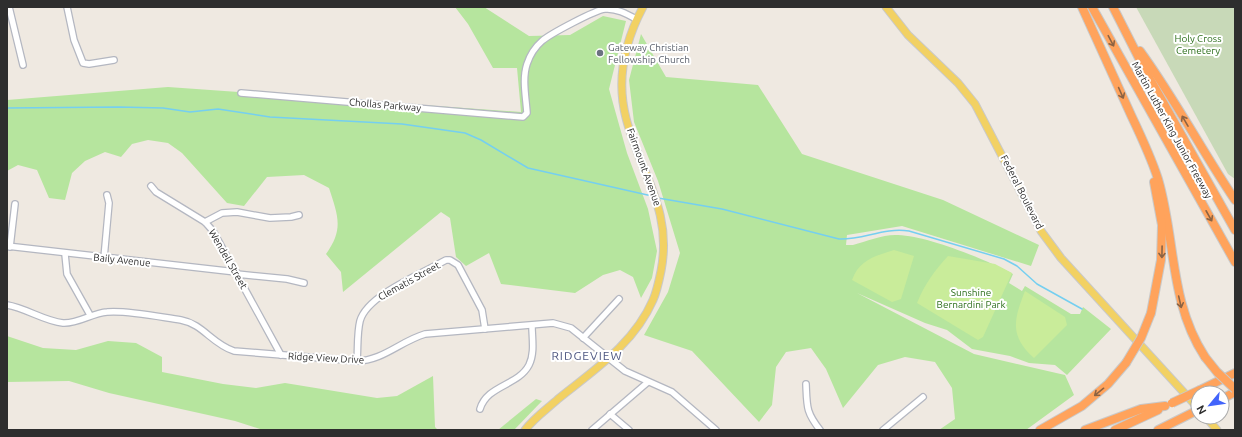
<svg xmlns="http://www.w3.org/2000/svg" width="1242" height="437" font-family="Ubuntu,sans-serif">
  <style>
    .green { fill: #b6e59e }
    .cemetery { fill: #c8d9b8 }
    .pitch { fill: #c9ec9a }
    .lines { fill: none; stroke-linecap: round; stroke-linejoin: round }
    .stream { stroke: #75cff0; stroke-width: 1.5 }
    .minor-casing { stroke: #b4b7c1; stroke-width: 8 }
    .major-casing { stroke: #c9c9c9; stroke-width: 9 }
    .highway-casing { stroke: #c9c9c9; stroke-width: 10 }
    .minor { stroke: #fff; stroke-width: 5.5 }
    .major { stroke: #f2d163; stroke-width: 7 }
    .highway { stroke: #ffa35c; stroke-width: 8 }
    .highway-bridge-casing { stroke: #c9c9c9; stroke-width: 10; stroke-linecap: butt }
    .highway-bridge { stroke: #ffa35c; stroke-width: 8 }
    .oneway { stroke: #8c6343 }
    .worship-dot { fill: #6b7280; stroke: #fff; stroke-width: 1.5 }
    .labels { text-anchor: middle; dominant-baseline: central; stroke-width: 4; stroke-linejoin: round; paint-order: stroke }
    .park-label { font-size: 10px; fill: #2c6e1b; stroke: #fff }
    .worship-label { font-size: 10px; fill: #5b616d; stroke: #fff; text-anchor: start }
    .street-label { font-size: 10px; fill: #2e2e2e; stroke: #fff }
    .quarter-label { font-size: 12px; letter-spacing: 1px; fill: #4d5680; stroke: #fff }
  </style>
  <rect width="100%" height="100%" fill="#efe9e1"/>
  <g class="green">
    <path d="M455,7H484L529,36L570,35L603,16L626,21L609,89L627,153L648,209L657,251L652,278L641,298L633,277L620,270L603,275L575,293L501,284L489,253L466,266L456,257L450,218L441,212L343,292L341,272L326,254C344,229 338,216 329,188L304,175L267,177L244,206L227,203L182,153L168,143L148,140L132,144L121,157L105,152L85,161L72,173L65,200L49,198L37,170L18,165L7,171V100L168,87L521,112L517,68H493L468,24Z"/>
    <path d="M641,34L666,77L758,85L802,154L943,200L1039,245L1031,266L902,226L847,235L846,245H853C867,241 884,234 898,235C928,236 987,260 1013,274L1009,283L1022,291L1025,286L1071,314H1080L1083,307L1111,329L1067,375L1055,365L1029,363L1010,356L972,349L947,330L925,323L857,293L974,354L1065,375L1074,395L1026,430H939L955,419L952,388L935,362L905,357L878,365L843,408L826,369L811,348L786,352L776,367L772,405L759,422L692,351L644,335L668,292L680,253L658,181L634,122L629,80Z"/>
    <polygon points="7,336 43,348 76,350 108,341 136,343 162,357 162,372 223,384 256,388 285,383 377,398 397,396 433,376 435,427 438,430 263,430 235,421 109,393 69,381 7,382"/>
    <polygon points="536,399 542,401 514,430 498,430"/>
  </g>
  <polygon class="cemetery" points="1136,7 1235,7 1235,179 1228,174"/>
  <g class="pitch">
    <path d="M894,250L914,256L901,299L892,302L852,280C859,260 875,256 894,250Z"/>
    <path d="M948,256L995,264L1012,273L983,337L978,340L917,303C924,285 935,270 948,256Z"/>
    <path d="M1025,291L1065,317L1067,325L1034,358C1009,336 1014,319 1025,291Z"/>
  </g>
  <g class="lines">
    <g class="stream">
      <polyline points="7,108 119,107 163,108 190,112 218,109 270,117 402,124 465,133 481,140 528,168 652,196"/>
      <path d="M658,198L722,209L839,239C863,240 884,227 909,231L1004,259L1017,266L1037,284L1082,309"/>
    </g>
    <defs>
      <g id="minor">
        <polyline points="9,7 23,65"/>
        <polyline points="67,7 74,40 83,63 89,64 114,60"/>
        <path d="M241,93L523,117L527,113C526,97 522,79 527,64C530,55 535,47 542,41C550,34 595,10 605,9C616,8 627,14 636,19"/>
        <polyline points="151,186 156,192 205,222 213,231 281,355"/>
        <polyline points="205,222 222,213 237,212 270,218 291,217 299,215"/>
        <polyline points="7,246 236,272"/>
        <polyline points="10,247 15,204"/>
        <polyline points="65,254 67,274 90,315"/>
        <polyline points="104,258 109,203 107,195"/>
        <polyline points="237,274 287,279 304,283"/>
        <path d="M7,305C26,308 44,321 63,323C78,324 92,313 107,312C127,310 160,317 181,320C203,324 212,344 234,351L357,361C382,361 401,341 425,334L553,323L571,328L625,371L672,392L716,430"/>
        <polyline points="583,338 619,299"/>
        <path d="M357,361C358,348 357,333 360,321C367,295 423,273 446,260H450L458,265L482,310L485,329"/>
        <path d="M806,384C807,407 806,412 820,430"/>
        <path d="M480,409C487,385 518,386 529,365C535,353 532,338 532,326"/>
        <polyline points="610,414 629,430"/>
        <polyline points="592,430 648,382"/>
        <polyline points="883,430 923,397"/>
      </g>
      <g id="major">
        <polyline points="886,7 908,35 958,83 975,104 1041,231 1061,258 1198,408"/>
        <polyline points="1206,417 1217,430"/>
        <path d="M525,430C534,418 547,409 558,399C594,370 634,344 653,300C657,291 659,281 661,271C673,209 640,173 626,118C616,79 625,41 643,7"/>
      </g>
      <g id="highway">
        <path d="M1082,7C1098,43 1115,79 1131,115C1141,136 1151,157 1158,179C1176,240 1169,302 1205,357"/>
        <polyline points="1092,7 1235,262"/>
        <polyline points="1113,7 1146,72 1235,230"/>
        <path d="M1140,51C1175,99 1202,151 1235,200"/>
        <polyline points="1151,313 1161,260 1162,225 1154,182"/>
        <polyline points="1200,390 1235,373"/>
        <polyline points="1222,399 1235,392"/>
        <polyline points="1040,430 1082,406 1108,384 1126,363"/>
        <polyline points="1085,430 1141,409 1165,406"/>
        <polyline points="1115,430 1158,410"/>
        <polyline points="1158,430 1198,410"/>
      </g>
    </defs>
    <use href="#minor" class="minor-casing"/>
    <use href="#major" class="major-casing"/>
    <use href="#highway" class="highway-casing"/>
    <use href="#minor" class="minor"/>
    <use href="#major" class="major"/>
    <use href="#highway" class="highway"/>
    <defs>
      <g id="highway-bridge">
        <polyline points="1205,357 1217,372 1235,389"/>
        <polyline points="1126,363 1141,338 1151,313"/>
        <polyline points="1172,403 1200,390"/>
      </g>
    </defs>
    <use href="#highway-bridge" class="highway-bridge-casing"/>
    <use href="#highway-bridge" class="highway-bridge"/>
  </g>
  <defs><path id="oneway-shaft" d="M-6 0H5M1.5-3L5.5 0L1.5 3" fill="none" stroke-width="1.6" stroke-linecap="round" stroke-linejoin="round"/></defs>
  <g class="oneway">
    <use href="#oneway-shaft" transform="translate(1111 41) rotate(62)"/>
    <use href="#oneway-shaft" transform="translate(1121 93) rotate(66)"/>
    <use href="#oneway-shaft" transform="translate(1185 121) rotate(-120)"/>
    <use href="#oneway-shaft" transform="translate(1209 216) rotate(61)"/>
    <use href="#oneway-shaft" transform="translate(1162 252) rotate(91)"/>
    <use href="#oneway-shaft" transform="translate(1180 302) rotate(77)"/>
    <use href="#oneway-shaft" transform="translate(1099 392) rotate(141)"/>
  </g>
  <circle class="worship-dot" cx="600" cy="53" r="4"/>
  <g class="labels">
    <g class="park-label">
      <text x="1198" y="38">Holy Cross<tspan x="1198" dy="12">Cemetery</tspan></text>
      <text x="971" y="292">Sunshine<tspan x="971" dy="12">Bernardini Park</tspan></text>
    </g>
    <g class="worship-label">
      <text x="608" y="47">Gateway Christian<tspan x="608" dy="12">Fellowship Church</tspan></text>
    </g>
    <g class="street-label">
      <text transform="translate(385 105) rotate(5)">Chollas Parkway</text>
      <text transform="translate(1172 130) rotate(61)">Martin Luther King Junior Freeway</text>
      <text transform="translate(644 167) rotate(70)">Fairmount Avenue</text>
      <text transform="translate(1022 192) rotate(63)">Federal Boulevard</text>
      <text transform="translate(228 259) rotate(60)">Wendell Street</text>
      <text transform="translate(122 260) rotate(6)">Baily Avenue</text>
      <text transform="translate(409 281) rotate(-29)">Clematis Street</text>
      <text transform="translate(326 358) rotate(3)">Ridge View Drive</text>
    </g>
    <g class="quarter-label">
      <text x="587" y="355">RIDGEVIEW</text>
    </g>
  </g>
  <rect width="1242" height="437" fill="none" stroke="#2e2e2e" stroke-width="16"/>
  <g transform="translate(1210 405) rotate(241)"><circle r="19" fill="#ffffff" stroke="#ababab"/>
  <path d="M0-3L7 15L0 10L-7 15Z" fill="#4264fb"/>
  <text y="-6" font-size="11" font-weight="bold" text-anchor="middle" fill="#2e2e2e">N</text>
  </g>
</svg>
